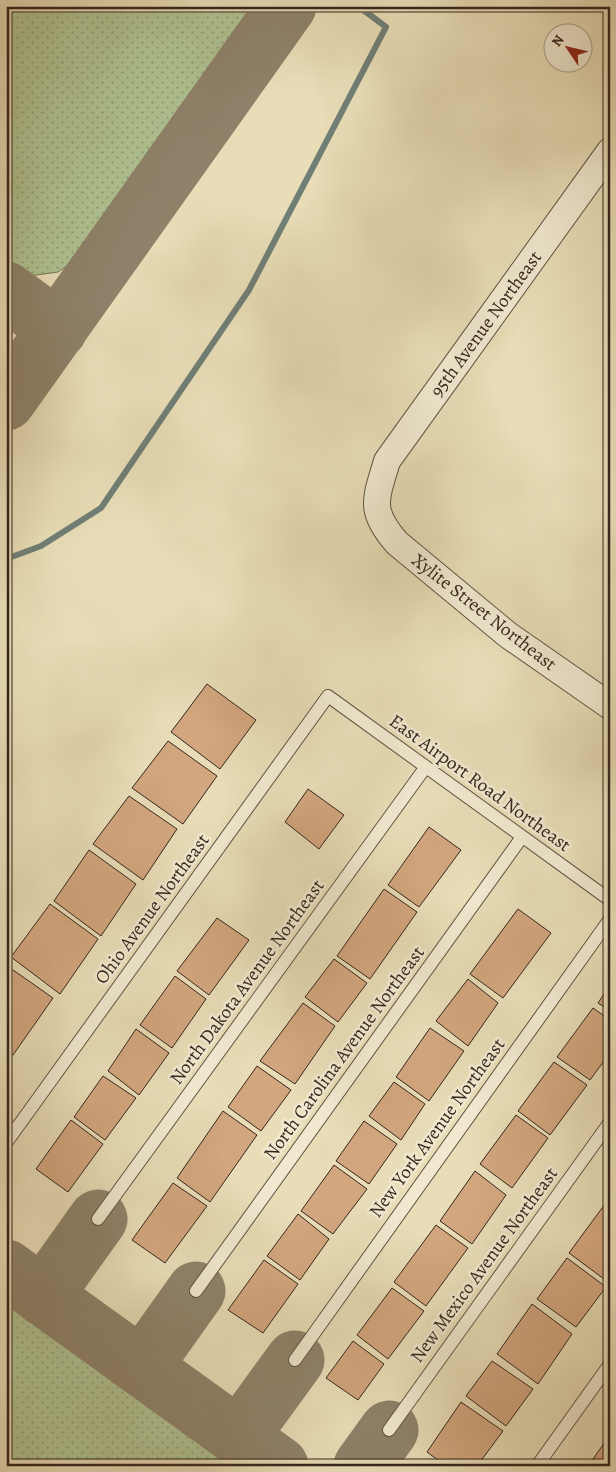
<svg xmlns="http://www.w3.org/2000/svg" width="616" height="1472" font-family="Alegreya,serif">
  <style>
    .grass { fill: url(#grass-dots); stroke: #727458 }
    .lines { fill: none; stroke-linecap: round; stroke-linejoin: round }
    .stream { stroke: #707f76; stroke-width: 6 }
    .taxiway { stroke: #8e826a; stroke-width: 59 }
    .building { fill: #d2a67e; stroke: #35261d }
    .lane-casing { stroke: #625444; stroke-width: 14 }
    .street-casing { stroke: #625444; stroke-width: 28 }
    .lane { stroke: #f0e9d0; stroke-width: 12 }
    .street { stroke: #f0e9d0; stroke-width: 26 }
    .labels { text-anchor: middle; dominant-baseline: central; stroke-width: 5; stroke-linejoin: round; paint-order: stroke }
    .street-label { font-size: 19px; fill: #35261d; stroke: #f0e9d0 }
  </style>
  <defs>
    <pattern id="grass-dots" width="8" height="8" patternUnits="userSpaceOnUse" patternTransform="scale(1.25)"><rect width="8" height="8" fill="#b0c292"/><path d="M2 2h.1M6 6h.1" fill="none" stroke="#909d77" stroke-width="1.8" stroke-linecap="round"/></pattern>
  </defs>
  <rect width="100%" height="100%" fill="#e8ddb7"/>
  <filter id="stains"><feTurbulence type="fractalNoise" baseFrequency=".004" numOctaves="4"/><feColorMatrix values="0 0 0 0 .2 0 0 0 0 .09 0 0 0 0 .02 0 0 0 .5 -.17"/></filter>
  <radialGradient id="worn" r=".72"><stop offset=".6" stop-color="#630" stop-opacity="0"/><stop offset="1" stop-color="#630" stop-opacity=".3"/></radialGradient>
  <g class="grass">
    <polygon points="6,6 263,6 86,253 58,272 29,276 6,267"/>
    <polygon points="6,1294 246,1466 6,1466"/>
  </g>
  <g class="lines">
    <polyline class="stream" points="6,559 41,546 101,508 249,290 386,27 358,6"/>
    <g class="taxiway">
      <polyline points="6,291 58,329"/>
      <polyline points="6,401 287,6"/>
      <polyline points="6,1269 279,1466"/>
      <polyline points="43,1296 98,1219"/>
      <polyline points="142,1367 196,1291"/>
      <polyline points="239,1437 295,1360"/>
      <polyline points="363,1466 389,1430"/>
    </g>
  </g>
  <g class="building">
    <polygon points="207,684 256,720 220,769 171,732"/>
    <polygon points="168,741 217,776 183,824 132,788"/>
    <polygon points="308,789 344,815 319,849 285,822"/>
    <polygon points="129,796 177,829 143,880 93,844"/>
    <polygon points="429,827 461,850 419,907 388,885"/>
    <polygon points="89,850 136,884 101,936 54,901"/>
    <polygon points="384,889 417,912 370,979 337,956"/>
    <polygon points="50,904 98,939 60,994 11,957"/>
    <polygon points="518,909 551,933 503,998 470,974"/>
    <polygon points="217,918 249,940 209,995 177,971"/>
    <polygon points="334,959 367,983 338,1022 305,997"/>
    <polygon points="6,965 53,998 6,1065"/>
    <polygon points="175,976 206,999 172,1048 140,1025"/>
    <polygon points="468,979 498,1003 468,1046 436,1021"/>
    <polygon points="610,985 610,1011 598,1003"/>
    <polygon points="303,1003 335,1026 295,1084 260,1061"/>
    <polygon points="593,1008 610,1020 610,1053 590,1080 557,1057"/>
    <polygon points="430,1028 464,1051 429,1101 396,1077"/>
    <polygon points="136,1029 169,1053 139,1095 108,1071"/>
    <polygon points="554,1062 587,1085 550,1135 518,1111"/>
    <polygon points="257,1066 291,1090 261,1131 228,1107"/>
    <polygon points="103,1076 136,1098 105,1140 74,1117"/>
    <polygon points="394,1082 425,1104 401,1140 369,1116"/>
    <polygon points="223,1111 257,1135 210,1202 177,1178"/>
    <polygon points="516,1115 548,1138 512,1188 480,1164"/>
    <polygon points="71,1120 103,1144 68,1192 36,1169"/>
    <polygon points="364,1121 397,1144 369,1184 336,1161"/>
    <polygon points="334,1165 367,1189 333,1234 301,1211"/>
    <polygon points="475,1171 506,1195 472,1244 440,1221"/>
    <polygon points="173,1183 207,1206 165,1263 132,1240"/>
    <polygon points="605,1204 610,1208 610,1280 608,1282 569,1253"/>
    <polygon points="298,1214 329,1239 300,1280 267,1256"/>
    <polygon points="436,1225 468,1248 426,1306 394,1282"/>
    <polygon points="567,1258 606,1287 576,1327 537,1299"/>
    <polygon points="264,1260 298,1284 263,1333 228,1310"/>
    <polygon points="392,1288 424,1311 388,1359 357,1335"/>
    <polygon points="532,1304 572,1334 538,1384 497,1354"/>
    <polygon points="353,1341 384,1364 358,1400 326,1378"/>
    <polygon points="492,1361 533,1389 506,1426 466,1396"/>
    <polygon points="461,1402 503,1431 477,1466 446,1466 427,1452"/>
    <polygon points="610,1435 610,1466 588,1466"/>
  </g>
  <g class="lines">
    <defs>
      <g id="lane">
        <polyline points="6,1143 328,696 610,900"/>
        <polyline points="98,1219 425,768"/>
        <polyline points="196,1291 522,837"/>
        <polyline points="295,1360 610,919"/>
        <polyline points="389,1430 610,1122"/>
        <polyline points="537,1466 610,1364"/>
      </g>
      <path id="street" d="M610,151L387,461C376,499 368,510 397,543L508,635L610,706"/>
    </defs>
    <use href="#lane" class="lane-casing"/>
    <use href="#street" class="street-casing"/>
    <use href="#lane" class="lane"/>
    <use href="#street" class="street"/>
  </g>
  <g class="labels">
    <g class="street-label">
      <text transform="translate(486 324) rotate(-54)">95th Avenue Northeast</text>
      <text transform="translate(484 612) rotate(38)">Xylite Street Northeast</text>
      <text transform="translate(480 783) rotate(36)">East Airport Road Northeast</text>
      <text transform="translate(152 909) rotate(-54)">Ohio Avenue Northeast</text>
      <text transform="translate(247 982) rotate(-54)">North Dakota Avenue Northeast</text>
      <text transform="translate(344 1053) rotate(-54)">North Carolina Avenue Northeast</text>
      <text transform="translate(437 1128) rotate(-54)">New York Avenue Northeast</text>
      <text transform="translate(484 1265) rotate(-54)">New Mexico Avenue Northeast</text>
    </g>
  </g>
  <rect width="616" height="1472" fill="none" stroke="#e8ddb7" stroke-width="25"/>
  <rect x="8" y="8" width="601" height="1457" fill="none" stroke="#35261d" stroke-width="2.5"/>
  <rect x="12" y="12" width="591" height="1447" fill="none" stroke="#35261d"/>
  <g transform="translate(568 48) rotate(305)"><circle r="24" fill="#f0e9d0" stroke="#a59b88"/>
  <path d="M0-4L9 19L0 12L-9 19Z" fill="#8f2418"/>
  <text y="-8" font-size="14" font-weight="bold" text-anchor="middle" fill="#35261d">N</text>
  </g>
  <rect width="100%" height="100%" filter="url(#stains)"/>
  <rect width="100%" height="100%" fill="url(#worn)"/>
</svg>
